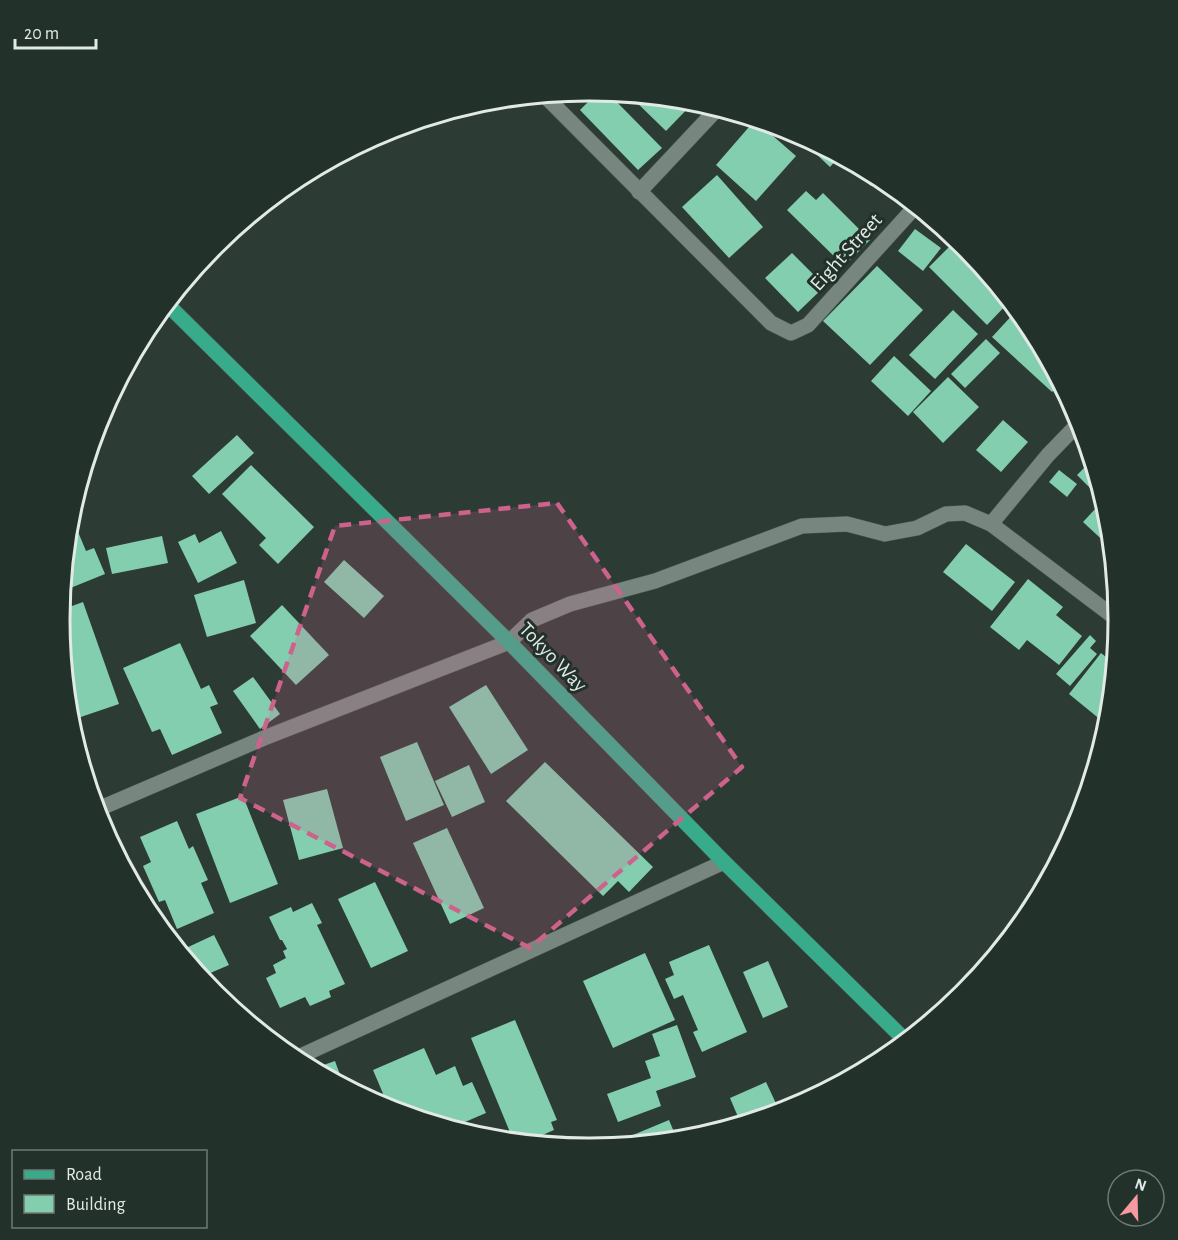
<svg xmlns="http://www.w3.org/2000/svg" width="1178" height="1240" font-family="'Alegreya Sans',sans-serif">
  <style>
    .building { fill: #82ceae }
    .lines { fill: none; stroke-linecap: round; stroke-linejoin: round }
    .minor-casing { stroke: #4a5651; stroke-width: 16 }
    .major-casing { stroke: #4a5651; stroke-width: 16 }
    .minor { stroke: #778780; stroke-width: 15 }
    .major { stroke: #37ab8a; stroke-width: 15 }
    .marked { fill: #cd628c; fill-opacity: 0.2; stroke: #cd628c; stroke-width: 4.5; stroke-dasharray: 12 8; stroke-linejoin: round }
    .labels { text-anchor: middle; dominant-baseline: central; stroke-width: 6; stroke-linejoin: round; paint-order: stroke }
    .street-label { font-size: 21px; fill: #e1eae6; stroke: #23312b }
    .rim { fill: none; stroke: #e1eae6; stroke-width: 3 }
  </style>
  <rect width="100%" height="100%" fill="#2d3b35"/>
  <g class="building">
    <polygon points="598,92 608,93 662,148 638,170 580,110"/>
    <polygon points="629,95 693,101 694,102 666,131"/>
    <polygon points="755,120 796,156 756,201 716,165"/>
    <polygon points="794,133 795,133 839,157 830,167"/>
    <polygon points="842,159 879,178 871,186"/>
    <polygon points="717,175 763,227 729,258 682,207"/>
    <polygon points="806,191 816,200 823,193 870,240 844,266 787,210"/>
    <polygon points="915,229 941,248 923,271 898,251"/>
    <polygon points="955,241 977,263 1009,302 987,325 929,267"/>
    <polygon points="792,253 825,286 798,312 765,278"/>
    <polygon points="877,266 923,310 870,365 823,321"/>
    <polygon points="953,310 978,334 935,379 909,355"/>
    <polygon points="1016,311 1029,326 1060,384 1052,392 992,337"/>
    <polygon points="986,339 1000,353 965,388 951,374"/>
    <polygon points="894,356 931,391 908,416 871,381"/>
    <polygon points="948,377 979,407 943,443 913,412"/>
    <polygon points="1003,420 1028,442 1001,472 976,450"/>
    <polygon points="237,435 254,453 209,494 192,476"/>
    <polygon points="1091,461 1096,478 1103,501 1077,475"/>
    <polygon points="251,465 314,527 278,564 259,545 266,538 222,494"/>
    <polygon points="1059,470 1077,484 1067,497 1049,482"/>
    <polygon points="1097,507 1108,518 1111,548 1083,522"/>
    <polygon points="71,515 86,551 94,548 105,574 63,591"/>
    <polygon points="221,531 237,563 198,583 178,542 195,534 199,543"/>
    <polygon points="162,536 168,563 112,574 106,548"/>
    <polygon points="966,544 1015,582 992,611 943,572"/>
    <polygon points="344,560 384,596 364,618 324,582"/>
    <polygon points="1028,579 1063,607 1056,615 1082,636 1059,665 1027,640 1019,650 990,627"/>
    <polygon points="244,580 256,623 207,637 194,595"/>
    <polygon points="83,602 119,704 72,720 69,708 74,707 67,689 60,620 61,610"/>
    <polygon points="282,605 329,655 296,685 250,636"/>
    <polygon points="1090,635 1096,641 1090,648 1097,654 1070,686 1056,674"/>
    <polygon points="180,643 201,689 209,685 218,704 210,707 222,733 172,755 160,729 152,732 123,668"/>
    <polygon points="1101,653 1111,661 1114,657 1107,725 1069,694"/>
    <polygon points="253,677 280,714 260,729 233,691"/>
    <polygon points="486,685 528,750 491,774 449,707"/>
    <polygon points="417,742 444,805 406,821 380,757"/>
    <polygon points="545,762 653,867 629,892 618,881 603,896 506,801"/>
    <polygon points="469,765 485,802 452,817 435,781"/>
    <polygon points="327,789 343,848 299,860 283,800"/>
    <polygon points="243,796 278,884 230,903 196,814"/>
    <polygon points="177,821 189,849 193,846 208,880 201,883 214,913 177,929 165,900 159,902 143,866 151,862 140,837"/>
    <polygon points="447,828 484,908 450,924 413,843"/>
    <polygon points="375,882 408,951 371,968 338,899"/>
    <polygon points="312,903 322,923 317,925 345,984 329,991 331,997 310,1006 305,997 280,1008 266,978 276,973 273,965 286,958 283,951 287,949 282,940 280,940 269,917 291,907 293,912"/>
    <polygon points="214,935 229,965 201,977 186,948"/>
    <polygon points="709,945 747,1032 702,1052 693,1032 698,1030 683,995 674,999 665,979 674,975 669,962"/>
    <polygon points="645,953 675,1020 613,1048 583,981"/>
    <polygon points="768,961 788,1007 763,1018 743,972"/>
    <polygon points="515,1020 557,1120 551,1122 554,1130 524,1143 514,1142 471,1038"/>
    <polygon points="677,1025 696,1077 656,1091 661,1106 618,1122 607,1094 651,1078 645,1061 660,1056 652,1034"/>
    <polygon points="424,1048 436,1075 455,1066 463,1086 472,1082 486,1113 451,1128 390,1110 373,1070"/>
    <polygon points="335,1061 344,1086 312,1069"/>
    <polygon points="766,1082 780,1112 741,1124 730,1098"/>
    <polygon points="669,1120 677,1139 683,1136 685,1140 636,1144 633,1135"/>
    <polygon points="611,1139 614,1146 587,1149 606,1141"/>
  </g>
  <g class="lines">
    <defs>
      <g id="minor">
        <polyline points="544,95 771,323 791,333 808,325 915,207"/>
        <polyline points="639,192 717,109"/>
        <polyline points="991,524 1048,455 1079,423"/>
        <polyline points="96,810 264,738 509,642 532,620 570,604 655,581 802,526 847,524 885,534 917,528 946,514 965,513 991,524 1118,620"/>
        <polyline points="294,1059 724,862"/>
      </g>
      <polyline id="major" points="167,304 509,642 724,862 906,1041"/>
    </defs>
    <use href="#minor" class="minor-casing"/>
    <use href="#major" class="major-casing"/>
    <use href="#minor" class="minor"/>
    <use href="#major" class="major"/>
  </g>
  <path class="marked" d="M557,503L742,767L530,948L240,798L335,526Z"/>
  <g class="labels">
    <g class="street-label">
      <text transform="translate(846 252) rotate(-48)">Eight Street</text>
      <text transform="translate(553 657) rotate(46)">Tokyo Way</text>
    </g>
  </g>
  <path d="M0 0H1178V1240H0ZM588 101H590A518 518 0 0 1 1108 619V620A518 518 0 0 1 590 1138H588A518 518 0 0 1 70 620V619A518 518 0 0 1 588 101Z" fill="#23312b" fill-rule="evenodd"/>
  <path class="rim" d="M588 101H590A518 518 0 0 1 1108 619V620A518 518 0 0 1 590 1138H588A518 518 0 0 1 70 620V619A518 518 0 0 1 588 101Z"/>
  <rect x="12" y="1150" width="195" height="78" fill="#23312b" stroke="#6f7b76" stroke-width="1.5"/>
  <rect x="24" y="1170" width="30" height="9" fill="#37ab8a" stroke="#6f7b76" stroke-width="1.5"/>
  <text x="66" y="1180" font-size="18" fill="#e1eae6">Road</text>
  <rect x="24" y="1195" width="30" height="18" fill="#82ceae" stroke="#6f7b76" stroke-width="1.5"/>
  <text x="66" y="1210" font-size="18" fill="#e1eae6">Building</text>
  <g transform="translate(1136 1198) rotate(19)"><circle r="28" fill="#23312b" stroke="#6f7b76" stroke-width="1.5"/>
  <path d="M0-4.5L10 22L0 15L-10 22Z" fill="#f49aa0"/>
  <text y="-9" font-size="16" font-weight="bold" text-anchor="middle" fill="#e1eae6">N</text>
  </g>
  <path d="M15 39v9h81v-9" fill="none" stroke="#e1eae6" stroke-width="3"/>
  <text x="24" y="39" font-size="18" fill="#e1eae6" stroke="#23312b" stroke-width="4.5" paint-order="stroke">20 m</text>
</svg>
